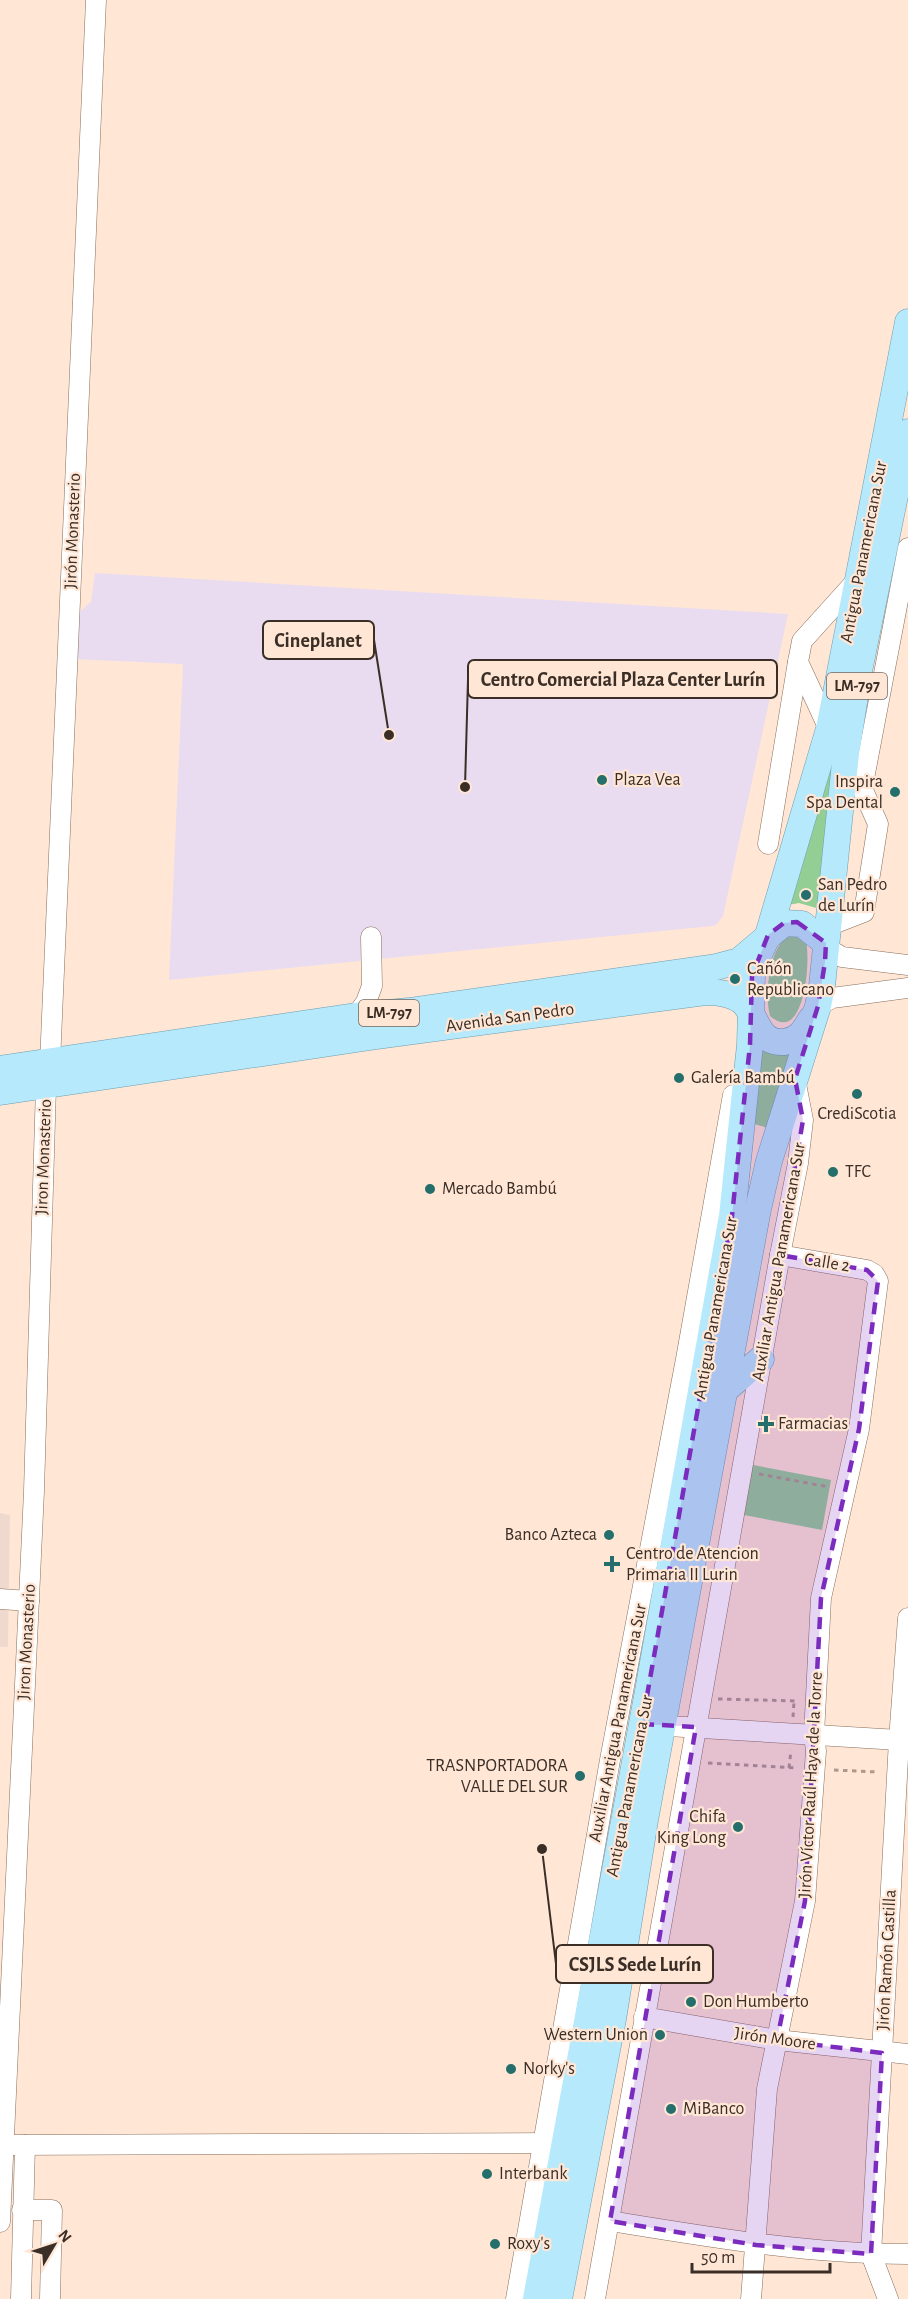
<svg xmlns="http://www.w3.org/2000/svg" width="908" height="2299" font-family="'Alegreya Sans',sans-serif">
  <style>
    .commercial { fill: #e9dcf0 }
    .industrial { fill: #efd9ce }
    .green { fill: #93ce95 }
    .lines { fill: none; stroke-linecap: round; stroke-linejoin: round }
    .minor-casing { stroke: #886e5a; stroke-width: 21 }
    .major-casing { stroke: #6b9eb0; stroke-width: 27 }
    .path { stroke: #ac998b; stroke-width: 3; stroke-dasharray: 4.5 4.5; stroke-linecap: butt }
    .minor { stroke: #fff; stroke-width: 20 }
    .major { stroke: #b6e9fc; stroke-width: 26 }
    .marked { fill: #7b2cbf; fill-opacity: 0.2; stroke: #7b2cbf; stroke-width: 4.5; stroke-dasharray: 12 8; stroke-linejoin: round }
    .poi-dot { fill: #246e6b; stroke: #ffe6d5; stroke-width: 2 }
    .labels { text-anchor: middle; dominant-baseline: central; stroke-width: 4.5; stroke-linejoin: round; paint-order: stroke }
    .shield { fill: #ffe6d5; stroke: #75655a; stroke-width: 1.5 }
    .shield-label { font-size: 16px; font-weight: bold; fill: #3a2e26 }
    .street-label { font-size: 18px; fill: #3a2e26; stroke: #ffe6d5 }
    .poi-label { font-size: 18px; fill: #3a2e26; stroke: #ffe6d5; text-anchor: start }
    .leader { fill: none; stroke: #3a2e26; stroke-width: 2 }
    .callout-dot { fill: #3a2e26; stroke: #ffe6d5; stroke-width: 2 }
    .callout { fill: #ffe6d5; stroke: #3a2e26; stroke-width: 2 }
    .callout-label { font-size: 20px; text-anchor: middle; font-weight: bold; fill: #3a2e26 }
  </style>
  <rect width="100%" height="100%" fill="#ffe6d5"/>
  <polygon class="commercial" points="95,573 788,614 723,916 716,925 712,926 169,980 183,664 72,659 72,618 91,602"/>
  <polygon class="industrial" points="0,1513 10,1515 8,1647 0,1647"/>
  <g class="green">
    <polygon points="835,757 823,910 799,903 788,905"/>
    <path d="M794,932L806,942C811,961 804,1046 770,1016C764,994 769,941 794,932Z"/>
    <polygon points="757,1046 777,1055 793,1053 768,1128 754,1124"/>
    <polygon points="753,1465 831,1480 822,1530 744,1515"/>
  </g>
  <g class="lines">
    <defs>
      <g id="minor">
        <polyline points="829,729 798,662 802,641 858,579"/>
        <polyline points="862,789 908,548"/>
        <polyline points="768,844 798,662"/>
        <polyline points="828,926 864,912 878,824 858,779"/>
        <polyline points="826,943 832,951 842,957 908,965"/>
        <polyline points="818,1006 832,998 908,988"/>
        <polyline points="356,1016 366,1002 372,986 371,937"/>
        <polyline points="0,1599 29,1601"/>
        <polyline points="651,1725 899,1740"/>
        <polyline points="644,2017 777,2040 908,2054"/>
        <polyline points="4,2145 556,2143"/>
        <polyline points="22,2210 52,2210 50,2299"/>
        <path d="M610,2221C709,2237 807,2254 908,2254"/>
        <polyline points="0,2222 34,1491 46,1086 50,1063 96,0"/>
        <polyline points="21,2299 25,2145"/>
        <polyline points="516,2299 610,1760 686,1359 733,1095"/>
        <polyline points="595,2299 780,1255 798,1163 803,1120 795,1079"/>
        <polyline points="751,2299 767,2089 805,1901 816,1751 814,1735 821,1598 859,1429 878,1281 874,1274 867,1270 780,1255"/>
        <polyline points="888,2299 871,2254 899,1740 908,1618"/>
      </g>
      <g id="major">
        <polyline points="0,1069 356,1016 409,1011 716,967 739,961 784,923 802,924 826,943"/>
        <path d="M0,1092L370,1037L705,992C717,992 730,993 740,1000C758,1012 755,1044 784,1042C799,1040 804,1031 811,1019"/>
        <polyline points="724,1391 761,1359"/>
        <polyline points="536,2299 648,1691 732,1216 750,1045 752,976 755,963 768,935 829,729 908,322"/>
        <polyline points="559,2299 613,2019 645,1820 758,1209 769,1161 818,1006 822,986 846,753 859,671 908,432"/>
      </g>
    </defs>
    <use href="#minor" class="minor-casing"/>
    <use href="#major" class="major-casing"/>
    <g class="path">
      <polyline points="759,1474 829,1487"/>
      <polyline points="718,1699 799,1701"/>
      <polyline points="793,1717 794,1701"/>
      <polyline points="708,1763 797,1768"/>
      <polyline points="789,1768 791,1750"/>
      <polyline points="834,1770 878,1772"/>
    </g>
    <use href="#minor" class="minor"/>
    <use href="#major" class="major"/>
  </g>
  <path class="marked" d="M797,922L826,943L825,962L818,1006L795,1079L803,1120L780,1255L867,1270L878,1281L859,1429L821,1598L805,1901L777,2040L882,2053L871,2254L756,2245L610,2221L696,1727L642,1724L732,1216L750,1045L752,976L768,935L784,923Z"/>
  <g class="poi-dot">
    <circle cx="602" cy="780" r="6"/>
    <circle cx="895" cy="792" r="6"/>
    <circle cx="806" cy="895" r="6"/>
    <circle cx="735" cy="979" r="6"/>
    <circle cx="679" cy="1078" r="6"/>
    <circle cx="857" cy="1094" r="6"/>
    <circle cx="833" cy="1172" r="6"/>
    <circle cx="430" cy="1189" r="6"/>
    <path d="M763 1415h6v6h6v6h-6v6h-6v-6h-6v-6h6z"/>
    <circle cx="609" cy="1535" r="6"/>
    <path d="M609 1555h6v6h6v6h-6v6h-6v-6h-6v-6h6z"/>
    <circle cx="580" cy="1776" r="6"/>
    <circle cx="738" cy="1827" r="6"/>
    <circle cx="691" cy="2002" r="6"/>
    <circle cx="660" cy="2035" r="6"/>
    <circle cx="511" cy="2069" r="6"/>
    <circle cx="671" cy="2109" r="6"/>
    <circle cx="487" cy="2174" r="6"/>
    <circle cx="495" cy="2244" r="6"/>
  </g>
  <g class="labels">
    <g class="shield">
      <rect x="827" y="673" width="60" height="26" rx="4.5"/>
      <rect x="359" y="1000" width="60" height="26" rx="4.5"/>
    </g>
    <g class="shield-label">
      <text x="857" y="686">LM-797</text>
      <text x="389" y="1013">LM-797</text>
    </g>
    <g class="street-label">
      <text transform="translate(73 531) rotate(-88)">Jirón Monasterio</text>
      <text transform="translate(864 552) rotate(-79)">Antigua Panamericana Sur</text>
      <text transform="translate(510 1018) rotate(-8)">Avenida San Pedro</text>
      <text transform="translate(44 1157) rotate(-88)">Jiron Monasterio</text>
      <text transform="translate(779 1262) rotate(-80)">Auxiliar Antigua Panamericana Sur</text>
      <text transform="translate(827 1263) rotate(9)">Calle 2</text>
      <text transform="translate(716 1308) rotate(-80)">Antigua Panamericana Sur</text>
      <text transform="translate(27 1642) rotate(-87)">Jiron Monasterio</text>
      <text transform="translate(618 1723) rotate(-79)">Auxiliar Antigua Panamericana Sur</text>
      <text transform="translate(811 1785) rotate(-87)">Jirón Víctor Raúl Haya de la Torre</text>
      <text transform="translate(630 1786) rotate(-79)">Antigua Panamericana Sur</text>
      <text transform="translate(887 1960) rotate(-87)">Jirón Ramón Castilla</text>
      <text transform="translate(775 2039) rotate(8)">Jirón Moore</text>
    </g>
    <g class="poi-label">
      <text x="614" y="780">Plaza Vea</text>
      <text x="883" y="782" text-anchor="end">Inspira<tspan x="883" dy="21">Spa Dental</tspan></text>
      <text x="818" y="885">San Pedro<tspan x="818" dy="21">de Lurín</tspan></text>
      <text x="747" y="969">Cañón<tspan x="747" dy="21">Republicano</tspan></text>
      <text x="691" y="1078">Galería Bambú</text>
      <text x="857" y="1114" text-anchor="middle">CrediScotia</text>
      <text x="845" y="1172">TFC</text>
      <text x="442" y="1189">Mercado Bambú</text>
      <text x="778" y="1424">Farmacias</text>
      <text x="597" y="1535" text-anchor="end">Banco Azteca</text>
      <text x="626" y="1554">Centro de Atencion<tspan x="626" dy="21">Primaria II Lurin</tspan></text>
      <text x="568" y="1766" text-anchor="end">TRASNPORTADORA<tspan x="568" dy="21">VALLE DEL SUR</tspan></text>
      <text x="726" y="1817" text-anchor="end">Chifa<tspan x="726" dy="21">King Long</tspan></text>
      <text x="703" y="2002">Don Humberto</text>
      <text x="648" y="2035" text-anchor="end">Western Union</text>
      <text x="523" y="2069">Norky's</text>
      <text x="683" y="2109">MiBanco</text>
      <text x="499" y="2174">Interbank</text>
      <text x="507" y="2244">Roxy's</text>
    </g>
  </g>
  <path class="leader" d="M389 735L374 640M465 787L468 679M542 1849L556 1964"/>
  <g class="callout-dot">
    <circle cx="389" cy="735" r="6"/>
    <circle cx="465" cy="787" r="6"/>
    <circle cx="542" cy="1849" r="6"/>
  </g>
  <g class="callout">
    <rect x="263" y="621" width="111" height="38" rx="6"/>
    <rect x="468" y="660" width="309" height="38" rx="6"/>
    <rect x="556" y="1945" width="157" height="38" rx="6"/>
  </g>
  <g class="callout-label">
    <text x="318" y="647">Cineplanet</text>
    <text x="623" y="686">Centro Comercial Plaza Center Lurín</text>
    <text x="635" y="1971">CSJLS Sede Lurín</text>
  </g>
  <g transform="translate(54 2245) rotate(51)" stroke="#ffe6d5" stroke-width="4.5" paint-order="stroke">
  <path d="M0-4.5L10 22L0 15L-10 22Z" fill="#3a2e26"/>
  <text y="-9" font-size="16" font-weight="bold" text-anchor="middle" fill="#3a2e26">N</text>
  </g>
  <path d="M692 2263v9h138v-9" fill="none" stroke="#3a2e26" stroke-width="3"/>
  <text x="701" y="2263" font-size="18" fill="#3a2e26" stroke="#ffe6d5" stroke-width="4.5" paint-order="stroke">50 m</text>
</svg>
